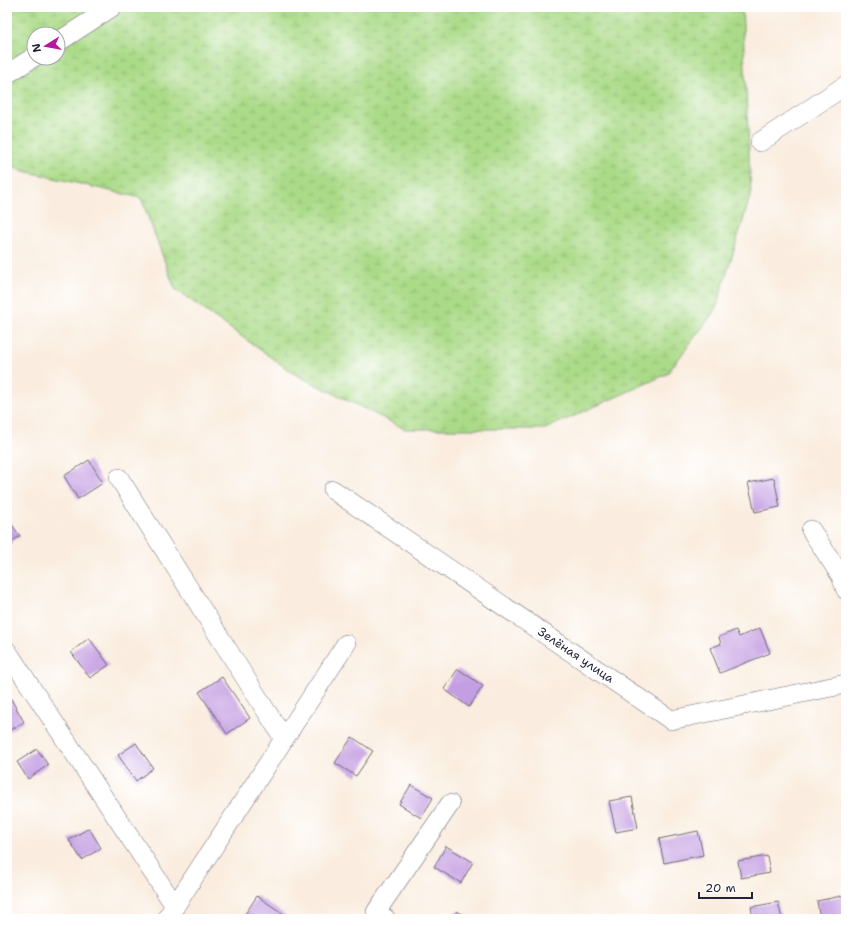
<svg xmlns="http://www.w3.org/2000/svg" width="853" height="926" font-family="'Shantell Sans',sans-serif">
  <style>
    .wetland { fill: url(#wetland-marsh); stroke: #667e62; fill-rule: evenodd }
    .building { fill: #c49ee2 }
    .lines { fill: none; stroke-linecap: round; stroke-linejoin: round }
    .minor-casing { stroke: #6e6974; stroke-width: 20 }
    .minor { stroke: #fff; stroke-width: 19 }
    .labels { text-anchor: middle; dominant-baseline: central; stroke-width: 3; stroke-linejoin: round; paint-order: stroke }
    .street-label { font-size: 12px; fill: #22223b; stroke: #fff }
  </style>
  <defs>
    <pattern id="wetland-marsh" width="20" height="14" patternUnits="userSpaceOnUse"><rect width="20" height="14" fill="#abdb88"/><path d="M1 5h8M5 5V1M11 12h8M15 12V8" fill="none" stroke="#93bc76"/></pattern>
  </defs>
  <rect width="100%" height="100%" fill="#fff"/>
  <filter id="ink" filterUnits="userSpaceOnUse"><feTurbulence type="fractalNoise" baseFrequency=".025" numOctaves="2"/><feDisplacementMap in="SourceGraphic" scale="8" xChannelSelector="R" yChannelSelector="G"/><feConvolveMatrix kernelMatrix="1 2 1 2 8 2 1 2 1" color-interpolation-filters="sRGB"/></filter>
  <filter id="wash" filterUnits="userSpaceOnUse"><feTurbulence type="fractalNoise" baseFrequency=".012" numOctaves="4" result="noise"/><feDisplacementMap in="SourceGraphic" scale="16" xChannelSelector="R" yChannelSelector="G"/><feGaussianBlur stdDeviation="0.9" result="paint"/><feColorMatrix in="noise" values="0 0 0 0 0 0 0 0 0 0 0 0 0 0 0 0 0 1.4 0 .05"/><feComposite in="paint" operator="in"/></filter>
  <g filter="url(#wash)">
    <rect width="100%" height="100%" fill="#faeddf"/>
    <path class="wetland" d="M7,7H742L751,194L716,309L667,374L545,429H405L293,373L175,289L141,198L7,167ZM34,34H58V58H34Z"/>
    <g id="blocks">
      <g class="building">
        <polygon points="89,460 103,483 78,499 64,476"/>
        <polygon points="774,478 780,507 755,512 748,483"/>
        <polygon points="7,518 20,536 7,545"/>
        <polygon points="760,628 770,653 720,673 710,648 721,644 719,637 736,630 739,637"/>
        <polygon points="89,638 109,665 90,678 71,652"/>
        <polygon points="458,669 483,686 469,707 444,689"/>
        <polygon points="222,677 250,718 227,734 199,692"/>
        <polygon points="11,699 24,722 7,732 7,701"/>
        <polygon points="352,737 373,751 356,776 335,763"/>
        <polygon points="136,743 153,768 136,781 118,755"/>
        <polygon points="37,749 48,765 28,779 17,762"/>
        <polygon points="411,785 433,798 421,818 399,804"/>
        <polygon points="632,797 638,828 616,832 609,801"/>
        <polygon points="89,828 101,848 82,860 69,840"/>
        <polygon points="698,831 703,855 664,863 659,839"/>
        <polygon points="446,846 473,862 461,883 434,867"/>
        <polygon points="767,856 770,873 741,878 738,861"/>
        <polygon points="846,895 846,919 820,919 817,901"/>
        <polygon points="257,896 291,919 242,919"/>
        <polygon points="778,902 782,919 753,919 751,907"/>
        <polygon points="457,911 471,919 452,919"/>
      </g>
    </g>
  </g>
  <g filter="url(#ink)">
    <use href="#blocks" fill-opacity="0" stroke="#6e6974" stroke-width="1"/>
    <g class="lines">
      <defs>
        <g id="minor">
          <polyline points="58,42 112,7"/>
          <polyline points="7,74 34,57"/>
          <polyline points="760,142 846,85"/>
          <polyline points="119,478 284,739"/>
          <polyline points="333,490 671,720 846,684"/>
          <polyline points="811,530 841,576 846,590"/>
          <polyline points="7,651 175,906"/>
          <polyline points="166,919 175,906 346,644"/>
          <polyline points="386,919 376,912 450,804"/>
        </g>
      </defs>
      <use href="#minor" class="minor-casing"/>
      <use href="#minor" class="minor"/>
    </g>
  </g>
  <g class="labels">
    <g class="street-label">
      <text transform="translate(576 655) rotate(34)">Зелёная улица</text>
    </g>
  </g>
  <rect width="853" height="926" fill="none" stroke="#fff" stroke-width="24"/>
  <g transform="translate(46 46) rotate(259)"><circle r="19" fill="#ffffff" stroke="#a7a7b1"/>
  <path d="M0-3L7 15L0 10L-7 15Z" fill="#b5179e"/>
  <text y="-6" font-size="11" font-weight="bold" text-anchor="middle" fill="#22223b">N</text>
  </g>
  <path d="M699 892v6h53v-6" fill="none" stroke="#22223b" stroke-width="2"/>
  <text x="705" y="892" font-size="12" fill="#22223b" stroke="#ffffff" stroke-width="3" paint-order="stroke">20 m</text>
</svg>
